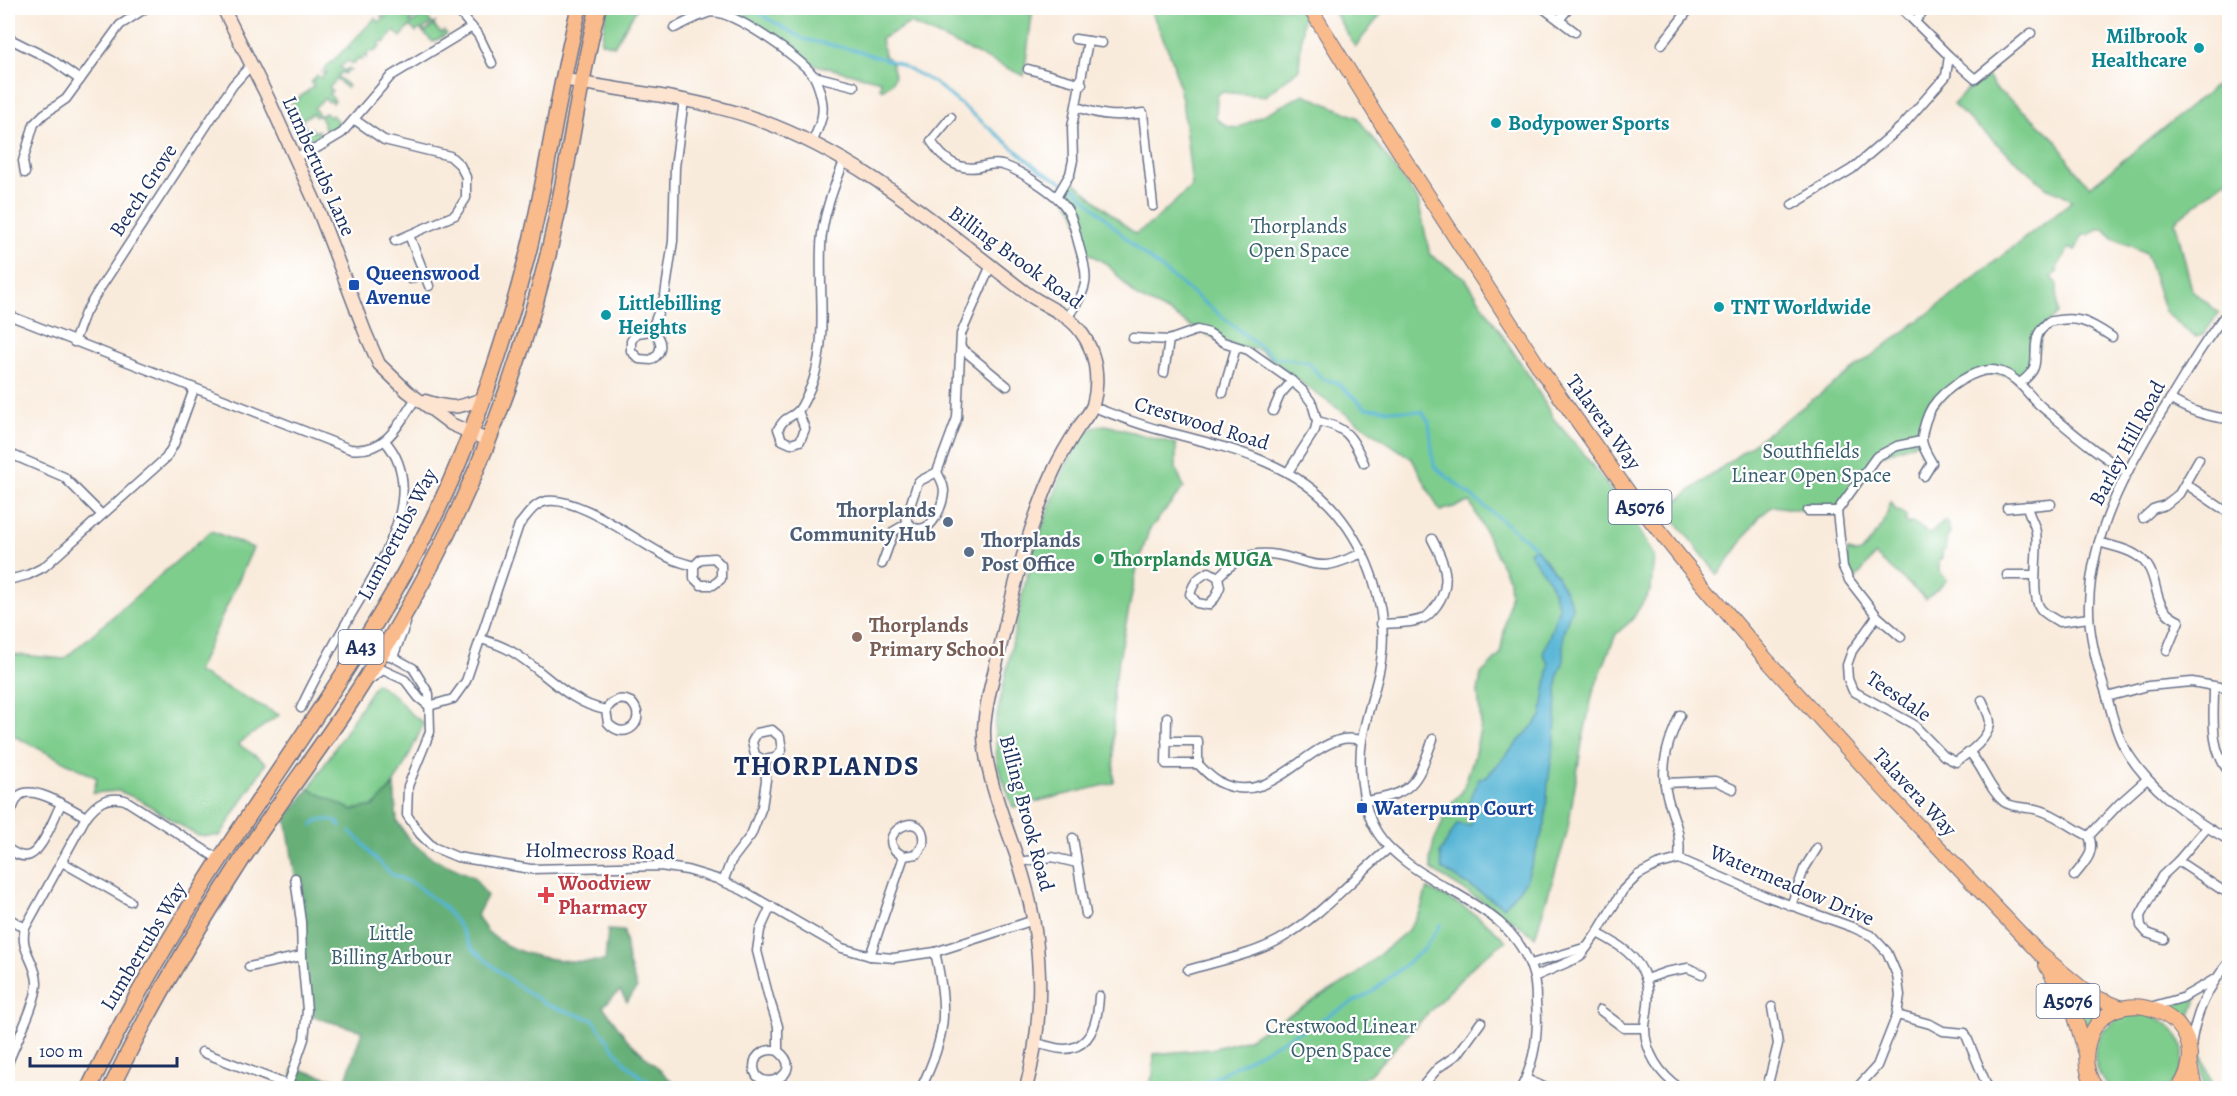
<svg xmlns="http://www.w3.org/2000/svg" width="2237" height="1096" font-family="Alegreya,serif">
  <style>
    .green { fill: #7ecd8d; stroke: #4c7e76; stroke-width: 1.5 }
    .forest { fill: #66b078; stroke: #40706b; stroke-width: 1.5 }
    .water { fill: #57b5d5; stroke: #39729a; stroke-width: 1.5 }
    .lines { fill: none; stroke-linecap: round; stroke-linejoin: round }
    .stream { stroke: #57b5d5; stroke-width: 3 }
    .street-casing { stroke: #69718a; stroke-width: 11 }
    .secondary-casing { stroke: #69718a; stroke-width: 15 }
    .primary-casing { stroke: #69718a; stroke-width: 16 }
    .highway-casing { stroke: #69718a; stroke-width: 18 }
    .street { stroke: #fff; stroke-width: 8 }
    .secondary { stroke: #fde4d1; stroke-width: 12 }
    .primary { stroke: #fabb8c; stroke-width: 14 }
    .highway { stroke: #fabb8c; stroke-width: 15 }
    .culture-dot { fill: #0f9aa8; stroke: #fff; stroke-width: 2 }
    .transit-dot { fill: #1a4fb4; stroke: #fff; stroke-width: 2 }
    .service-dot { fill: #5c6f8a; stroke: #fff; stroke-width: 2 }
    .leisure-dot { fill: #2e9e5b; stroke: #fff; stroke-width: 2 }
    .education-dot { fill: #8d6e63; stroke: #fff; stroke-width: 2 }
    .health-dot { fill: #e0444e; stroke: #fff; stroke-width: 2 }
    .labels { text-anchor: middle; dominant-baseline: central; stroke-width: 4.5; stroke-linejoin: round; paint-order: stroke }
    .shield { fill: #fff; stroke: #5f6d8e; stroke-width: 1.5 }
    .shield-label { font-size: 20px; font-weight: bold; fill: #1b2f5e }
    .culture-label { font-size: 21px; font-weight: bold; fill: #0d838f; stroke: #fff; text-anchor: start }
    .street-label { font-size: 21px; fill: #1b2f5e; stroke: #fff }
    .park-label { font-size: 21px; fill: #395e6c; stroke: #fff }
    .transit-label { font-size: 21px; font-weight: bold; fill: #164399; stroke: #fff; text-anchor: start }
    .service-label { font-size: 21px; font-weight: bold; fill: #4e5e75; stroke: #fff; text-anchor: end }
    .leisure-label { font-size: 21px; font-weight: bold; fill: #27864d; stroke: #fff; text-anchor: start }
    .education-label { font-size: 21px; font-weight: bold; fill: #785e54; stroke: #fff; text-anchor: start }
    .health-label { font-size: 21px; font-weight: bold; fill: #be3a42; stroke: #fff; text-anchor: start }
    .district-label { font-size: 27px; font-weight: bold; letter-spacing: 1.5px; fill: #1b2f5e; stroke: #fff }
  </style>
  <rect width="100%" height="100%" fill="#fff"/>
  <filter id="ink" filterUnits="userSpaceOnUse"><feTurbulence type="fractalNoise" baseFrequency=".0167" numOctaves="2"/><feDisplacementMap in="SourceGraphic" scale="12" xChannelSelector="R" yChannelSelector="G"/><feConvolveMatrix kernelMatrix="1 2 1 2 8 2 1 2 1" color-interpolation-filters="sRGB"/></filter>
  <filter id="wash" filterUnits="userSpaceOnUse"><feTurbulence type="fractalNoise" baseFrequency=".008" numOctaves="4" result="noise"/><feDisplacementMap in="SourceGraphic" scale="24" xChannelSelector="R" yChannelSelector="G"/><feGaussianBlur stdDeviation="1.35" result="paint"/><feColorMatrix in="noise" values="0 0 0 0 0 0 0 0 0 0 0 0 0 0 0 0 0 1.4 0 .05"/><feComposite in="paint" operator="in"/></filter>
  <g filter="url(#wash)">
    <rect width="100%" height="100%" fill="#f9ebdb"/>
    <g class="green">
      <polygon points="388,8 418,8 421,12 410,22 412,24 424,14 432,23 423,29 425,32 435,23 434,26 441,33 444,31 447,34 433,42 420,29 416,32 410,26 401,37 394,31 384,43 382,41 378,44 381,46 374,52 369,51 366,58 364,56 361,58 363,61 359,58 352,64 348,61 340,67 345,71 348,68 352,71 349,70 344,74 342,72 337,76 348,86 346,88 337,79 329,88 332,91 329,94 335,100 333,103 331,100 328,102 325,98 314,108 320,116 326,113 329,117 332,115 340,124 328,134 319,115 315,117 313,113 301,120 307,130 311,128 314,132 318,130 321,137 306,140 290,116 297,112 291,104 314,86 311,83 317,75 321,78 324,75 321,71 325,74 327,73 324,69 346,48 350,49 348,46 375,18 379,22 383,19 380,15 384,18 386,16 383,13"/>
      <polygon points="607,8 637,8 614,46 601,42"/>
      <polygon points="717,8 1033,8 1024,76 910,23 881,39 884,55 891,61 895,75 892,83 882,90 880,88 881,81 812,64 764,31"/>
      <polygon points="1150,8 1298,8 1303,17 1299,69 1265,96 1221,92 1217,96 1216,119 1229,127 1238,128 1304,94 1357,117 1418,200 1430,255 1465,278 1533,382 1553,418 1583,453 1634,521 1654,556 1651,589 1632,620 1616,634 1593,692 1582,743 1567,833 1535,937 1515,922 1432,870 1430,860 1434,841 1442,824 1445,809 1462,792 1474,757 1481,725 1478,692 1481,674 1500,655 1510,597 1509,580 1470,502 1440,511 1412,459 1315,393 1259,350 1236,347 1197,330 1172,314 1137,297 1107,264 1088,253 1074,210 1064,196 1073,181 1135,234 1153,222 1192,186 1182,99 1172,59"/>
      <polygon points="1332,8 1386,8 1355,47"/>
      <path d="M1984,72L1996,89L2029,115L2058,142L2069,162L2090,187L2229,75V178L2175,221L2192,290L2219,313L2203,335L2195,337L2165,312L2146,253L2113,238L2104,229H2097L2089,235H2083L2075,251L2069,248L2056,269L2058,271L2052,277L2057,283L2058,314L2042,329L2037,358L2020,383L2008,375L1977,372L1932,408L1921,441L1876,457L1837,511H1808L1773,506L1760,516L1718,575L1666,509L1941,304L2072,201C2067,195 2054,191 2046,187L1953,105Z"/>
      <polygon points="1106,425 1176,444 1176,469 1184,487 1149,530 1137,568 1113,689 1114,783 1013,807 997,763 995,725 1023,592 1035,545 1065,467 1085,432 1097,426"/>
      <polygon points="1891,502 1897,512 1899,510 1907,517 1905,521 1909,524 1911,522 1930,534 1946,520 1950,534 1947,537 1945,550 1942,550 1942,559 1939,560 1939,571 1947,580 1926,599 1875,555 1855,580 1848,567 1847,550 1855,553 1862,552 1883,525"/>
      <polygon points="211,531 253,548 197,672 279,715 238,744 266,763 220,836 198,836 140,800 119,791 93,793 97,778 8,733 8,661 10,654 64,659"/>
      <path d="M376,683L395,696L410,713L424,723C412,747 387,819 351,810C337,806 322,795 309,789Z"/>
      <path d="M1427,888C1459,904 1481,915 1506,941L1478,961L1369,1075L1344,1088H1146L1153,1076L1154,1054L1211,1049L1248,1039L1352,978L1408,930L1420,912Z"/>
      <polygon points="2061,976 2104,1006 2086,1026 2075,1000"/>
      <polygon points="2196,994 2198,996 2189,1021 2171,1005"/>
      <path d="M2135,1012C2176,1015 2201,1056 2168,1088H2110C2080,1058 2097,1022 2135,1012Z"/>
      <polygon points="2200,1049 2213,1088 2203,1088"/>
    </g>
    <path class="forest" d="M394,785L397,821L410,841L434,859L474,877L487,896L477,915C480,920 483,926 487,931C515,959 567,963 605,961L608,930L624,931L628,961L637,988L627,1002L620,991L603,1006L627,1039L679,1088H288L294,1068L345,1082L362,1031L306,1015L300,908L286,818L309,789L352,810L374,806Z"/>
    <polygon class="water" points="1535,547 1556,574 1569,598 1572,607 1563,633 1563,663 1558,675 1555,735 1548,783 1545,824 1526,881 1504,907 1442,869 1440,853 1457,824 1470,826 1475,812 1469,808 1470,800 1479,779 1487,776 1541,717 1549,664 1543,654 1559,608 1550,582 1529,552"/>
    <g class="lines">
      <g class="stream">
        <polyline points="750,8 803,39 854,50 897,63 935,83 1040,170 1077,190 1138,250 1273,357 1308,362 1322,379 1336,382 1366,408 1422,412 1429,422 1434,466 1535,547"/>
        <polyline points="312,826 318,820 334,820 341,826"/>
        <path d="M350,832L360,840L371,854L391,874L414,884L444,907L459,926L472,949L515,984L547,1005L594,1020C607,1040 621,1061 640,1076C647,1081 654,1082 660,1088"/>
        <polyline points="1195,1088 1372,992 1423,950 1441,924"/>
      </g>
    </g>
  </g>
  <g filter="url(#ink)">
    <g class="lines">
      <defs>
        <g id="street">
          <polyline points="456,8 479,36 492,63"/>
          <polyline points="1543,8 1575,32"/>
          <polyline points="1559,20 1569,8"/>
          <polyline points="1915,21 1926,8"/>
          <path d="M674,28C683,24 703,13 712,12C735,12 799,57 813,75C817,81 821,94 822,101C825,116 818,128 813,141"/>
          <polyline points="8,38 52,60 80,80"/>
          <polyline points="1075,39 1102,43"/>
          <polyline points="1662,44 1690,8"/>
          <polyline points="1949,56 1975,79 2031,33"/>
          <polyline points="1028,69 1082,84"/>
          <polyline points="814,76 854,86"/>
          <path d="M1077,107C1102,116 1117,117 1143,113L1153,206"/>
          <path d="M951,117L931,141C943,159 957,171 979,167C986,165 995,163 1002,165C1018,169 1057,194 1066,208C1073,217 1075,231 1078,242C1089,280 1090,285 1067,318"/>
          <polyline points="355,120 384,140 450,156 460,165 466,177 466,198 455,215 395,241"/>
          <polyline points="295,157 317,148 342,133 391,76 472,27"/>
          <polyline points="25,173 23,161 34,124 44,114 66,99 120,25 146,8"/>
          <polyline points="1057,196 1070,174 1073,160 1072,127 1088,41"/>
          <polyline points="1792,205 1852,169 1902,126 1946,76 1949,56 1901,8"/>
          <polyline points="409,235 429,286"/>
          <polyline points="410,279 424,273"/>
          <path d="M2230,309C2208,336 2190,366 2172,396C2132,460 2091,527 2089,605C2088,634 2097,666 2106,693C2111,710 2115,730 2123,745C2147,788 2188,817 2230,841"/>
          <path d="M8,315L350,449C386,454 399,424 416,398"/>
          <path d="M651,331L637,333L631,341V351L639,359L651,360C663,353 664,339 651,331L665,295L673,241L675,167L684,100"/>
          <polyline points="1133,338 1169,340 1197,330 1209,333 1223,342 1248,350 1292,381 1303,391 1312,403 1317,421 1315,430 1288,472"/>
          <polyline points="74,342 85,313 97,293 233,85 252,64"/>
          <polyline points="961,348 1007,386"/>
          <polyline points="1164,373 1169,340"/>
          <path d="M2020,383C2043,366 2032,359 2037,338C2038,332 2043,327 2048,322C2077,315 2088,321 2112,337"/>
          <polyline points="1223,393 1236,347"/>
          <path d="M2170,399C2189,411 2207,417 2230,419"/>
          <path d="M1093,407C1115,415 1137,424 1160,430C1223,447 1291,459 1336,512C1369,552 1389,609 1381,661C1377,688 1366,713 1362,740C1358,766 1362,799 1372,823C1380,840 1392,851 1406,862C1451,897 1516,912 1533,974C1536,983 1536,992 1536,1002C1539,1032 1535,1061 1521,1088"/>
          <path d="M798,411L805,429L800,441L791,444L782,440L778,429C787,414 789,420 798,411C802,407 812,385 814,378C827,335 819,291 821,246C822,216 834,187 845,159"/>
          <polyline points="1273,411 1280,395 1292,381"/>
          <path d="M1317,421C1349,428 1351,436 1364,463"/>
          <path d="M1921,441L1897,446L1876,457L1837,511L1843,567L1849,580L1877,616L1852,651L1847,665L1848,679L1853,691L1913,724L1944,756L1956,762C1967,754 1989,739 1990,723C1990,716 1985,707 1982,700"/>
          <polyline points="8,453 64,477 102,515"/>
          <path d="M937,472C940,478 944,484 944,491C943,504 933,534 915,528C910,526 908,523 906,518L918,482L937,472L957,418L961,334L991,265"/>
          <path d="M1924,476L1932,463C1928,456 1921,445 1922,437C1923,428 1927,415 1932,407C1943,390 1977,365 1998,371C2019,376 2027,395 2043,408C2071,431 2097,454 2128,472"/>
          <polyline points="2186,484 2230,514"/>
          <path d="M2027,506C2029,516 2035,524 2036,532C2039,551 2030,593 2040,608C2044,614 2053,618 2059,622L2089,618"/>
          <polyline points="2007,508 2051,504"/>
          <polyline points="1808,511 1837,511"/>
          <polyline points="2143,518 2153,509 2165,505 2179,494 2199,459"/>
          <path d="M2099,542C2111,546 2126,548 2136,555C2160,569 2151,596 2167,613C2170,616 2175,619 2179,621L2167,650"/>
          <polyline points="882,564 894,531 908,523"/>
          <path d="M1209,572L1218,577L1220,587L1215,598L1208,605L1197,603L1190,594C1194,582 1198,577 1209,572Z"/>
          <polyline points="2007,575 2035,575"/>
          <path d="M1218,577C1242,552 1261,549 1294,559C1305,562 1315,566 1327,565C1338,564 1352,557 1363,553"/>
          <polyline points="8,580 28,575 44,567 166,458 174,444 194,389"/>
          <polyline points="1877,616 1901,637"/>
          <path d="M1381,624C1394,623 1412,624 1424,618C1429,616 1434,609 1437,605C1453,582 1444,561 1432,539"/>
          <path d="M481,639C491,642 502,646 511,651C544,670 567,703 606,710C612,700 621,697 631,702C649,720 625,743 608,723L606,710"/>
          <polyline points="361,647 393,657 413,668 429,694 430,732 408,786 407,815 420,834 433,847 457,857 531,869 660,866 687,870 717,879 742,890 842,948 870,956 894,958 935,952 1034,920"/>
          <polyline points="393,657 406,623"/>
          <polyline points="369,680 383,670 405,680 419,698 429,706"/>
          <path d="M2214,688C2214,717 2209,749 2230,773"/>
          <polyline points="2107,697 2148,686 2192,682 2230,689"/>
          <path d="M429,706L453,699L466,681L519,525C527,516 534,503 547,501C581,496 639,544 672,559C679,562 687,564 694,566L701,559L714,558L721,565V579L713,585H701L694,578V566"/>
          <path d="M301,708C315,677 332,648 349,618C376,571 431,493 385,441"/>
          <polyline points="1166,741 1198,741 1198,764 1166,764 1167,717"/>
          <path d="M1969,752C1983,766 1989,790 2004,802C2013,808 2025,807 2035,809C2055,813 2071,828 2089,836L2119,804L2146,780"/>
          <path d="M1198,764C1204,770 1211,778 1219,782C1267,807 1299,752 1339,740C1347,737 1354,739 1362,740"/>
          <polyline points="1665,783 1715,781 1733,789"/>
          <path d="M1365,801C1415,794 1417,782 1433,739"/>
          <path d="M8,818C12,811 14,802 19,796C32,783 73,810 86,817"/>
          <polyline points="1073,838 1086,914"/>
          <path d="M8,849C13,852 19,857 26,856C41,856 54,817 61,804"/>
          <path d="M1679,859C1682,827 1672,820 1666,791C1660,764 1669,739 1680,715"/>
          <polyline points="2178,861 2222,890"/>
          <polyline points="62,862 130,901"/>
          <polyline points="1019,862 1052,857 1077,863"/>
          <path d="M2074,876C2084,863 2096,853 2089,836"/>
          <polyline points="295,878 301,922 302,956"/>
          <polyline points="723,882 731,861 751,835 762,807 766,780 764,760 755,755 752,742 757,733 772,730 780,737 782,750 775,758 764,760"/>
          <path d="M771,906L760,930L757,951L769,998L778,1026V1051C809,1074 756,1096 754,1067C754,1053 767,1048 778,1051"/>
          <polyline points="1791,906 1804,869 1817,848"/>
          <polyline points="8,918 25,928"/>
          <path d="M1597,933C1618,944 1639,956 1646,980C1651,995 1647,1011 1645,1026C1644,1051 1660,1075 1680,1088"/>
          <polyline points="2164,939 2147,933 2141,926 2140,916 2162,876 2178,861 2206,828"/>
          <path d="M870,956L904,856C865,838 928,801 923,845L917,854L904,856"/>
          <polyline points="1531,964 1587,947"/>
          <polyline points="249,967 302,956 307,1010 304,1039 287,1088"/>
          <path d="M1188,970C1219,961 1251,955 1279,940C1320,917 1353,878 1388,849"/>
          <polyline points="1534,977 1580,957 1597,933 1623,890 1638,875 1657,865 1679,859 1765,896 1852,927 1872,936 1887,952 1897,975 1900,995 1897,1015 1877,1066 1857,1088"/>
          <polyline points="1646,979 1666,972 1688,968 1702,974"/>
          <polyline points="2150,1007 2182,998 2215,979"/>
          <polyline points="1600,1010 1624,1028 1645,1028"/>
          <polyline points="1897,1015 1930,1024 1943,1031 1965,1033 1988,1088"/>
          <path d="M1036,1043C1045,1045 1056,1049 1064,1049C1093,1048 1098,1018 1099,996"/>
          <path d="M2191,1047C2195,1013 2208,987 2230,961"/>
          <polyline points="202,1052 288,1085"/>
          <path d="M8,1063C15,1044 38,1000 37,982C36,961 19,950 25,928L86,817C97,802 107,796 125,800L220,860"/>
          <polyline points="1526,1079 1546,1088"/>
          <path d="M921,1088C947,1035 948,1009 935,952"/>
          <polyline points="1421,1088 1438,1068 1458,1054 1481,1022"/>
          <polyline points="1767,1088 1778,1044 1772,1007"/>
        </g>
        <g id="secondary">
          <polyline points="223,8 268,98 316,204 365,332 379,364 407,391 451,424 489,441"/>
          <path d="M563,79C628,93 697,97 759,120C864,158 938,226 1025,292C1043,306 1068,313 1081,332C1096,352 1100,380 1093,405C1090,413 1083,421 1078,428C1069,442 1061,455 1054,470C1028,527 1014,587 1000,648C994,675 985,703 984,730C983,770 1006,825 1019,863C1043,936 1046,1014 1026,1088"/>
          <path d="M425,401C453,410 458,408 485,398"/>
        </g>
        <g id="primary">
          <polyline points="1310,8 1383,126 1541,370 1632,497 1684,562 1765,658 1890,796 2039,953 2090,995 2122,1008"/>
          <polyline points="2046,965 2074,1013 2085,1051"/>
          <polyline points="2190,1065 2195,1088"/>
          <path d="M2096,1088C2087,1075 2084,1060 2088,1044C2106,970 2226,1016 2179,1088"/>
        </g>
        <g id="highway">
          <path d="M89,1088C136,990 193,898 254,808C319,711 386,616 437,511C477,427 506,339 529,249C548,170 559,87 579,8"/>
          <path d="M111,1088C147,1013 190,939 236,869C272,811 315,757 352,700C391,640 428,576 458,511C496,429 526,343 548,255C568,174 577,89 598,8"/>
        </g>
      </defs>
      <use href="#street" class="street-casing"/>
      <use href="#secondary" class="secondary-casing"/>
      <use href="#primary" class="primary-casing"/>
      <use href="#highway" class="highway-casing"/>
      <use href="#street" class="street"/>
      <use href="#secondary" class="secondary"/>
      <use href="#primary" class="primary"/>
      <use href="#highway" class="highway"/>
    </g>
  </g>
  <g class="culture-dot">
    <circle cx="2199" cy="48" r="6"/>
    <circle cx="1496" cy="123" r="6"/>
    <circle cx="1719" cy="307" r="6"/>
    <circle cx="606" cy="315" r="6"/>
  </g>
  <g class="transit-dot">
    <rect x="348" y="279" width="12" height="12" rx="3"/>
    <rect x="1356" y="802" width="12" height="12" rx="3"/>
  </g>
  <g class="service-dot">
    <circle cx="948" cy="522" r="6"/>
    <circle cx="969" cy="552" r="6"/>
  </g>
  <circle class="leisure-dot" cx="1099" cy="559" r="6"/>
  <circle class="education-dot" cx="857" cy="637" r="6"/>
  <path class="health-dot" d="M543 886h6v6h6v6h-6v6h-6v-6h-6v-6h6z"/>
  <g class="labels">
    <g class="shield">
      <rect x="1608.5" y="490" width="63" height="34" rx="4.5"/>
      <rect x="338.5" y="630" width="45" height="34" rx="4.5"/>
      <rect x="2036.5" y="984" width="63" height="34" rx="4.5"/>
    </g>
    <g class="shield-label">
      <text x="1640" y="507">A5076</text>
      <text x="361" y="647">A43</text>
      <text x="2068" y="1001">A5076</text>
    </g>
    <g class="culture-label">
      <text x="2187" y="36" text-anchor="end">Milbrook<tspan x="2187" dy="24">Healthcare</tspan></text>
      <text x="1508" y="123">Bodypower Sports</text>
      <text x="618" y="303">Littlebilling<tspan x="618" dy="24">Heights</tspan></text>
      <text x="1731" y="307">TNT Worldwide</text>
    </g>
    <g class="street-label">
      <text transform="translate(319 166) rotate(66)">Lumbertubs Lane</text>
      <text transform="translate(143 190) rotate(-57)">Beech Grove</text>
      <text transform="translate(1016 257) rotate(36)">Billing Brook Road</text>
      <text transform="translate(1604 422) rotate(54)">Talavera Way</text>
      <text transform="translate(1202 423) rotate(17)">Crestwood Road</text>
      <text transform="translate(2127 443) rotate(-62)">Barley Hill Road</text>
      <text transform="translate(397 534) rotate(-62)">Lumbertubs Way</text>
      <text transform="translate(1899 696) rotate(34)">Teesdale</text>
      <text transform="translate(1915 792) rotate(47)">Talavera Way</text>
      <text transform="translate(1027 813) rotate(75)">Billing Brook Road</text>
      <text transform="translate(600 851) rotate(1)">Holmecross Road</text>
      <text transform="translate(1792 885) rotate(23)">Watermeadow Drive</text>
      <text transform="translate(143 946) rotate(-59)">Lumbertubs Way</text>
    </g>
    <g class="park-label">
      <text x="1299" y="226">Thorplands<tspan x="1299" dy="24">Open Space</tspan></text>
      <text x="1811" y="451">Southfields<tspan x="1811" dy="24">Linear Open Space</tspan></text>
      <text x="391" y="933">Little<tspan x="391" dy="24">Billing Arbour</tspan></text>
      <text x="1341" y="1026">Crestwood Linear<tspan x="1341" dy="24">Open Space</tspan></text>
    </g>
    <g class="transit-label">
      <text x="366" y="273">Queenswood<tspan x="366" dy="24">Avenue</tspan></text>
      <text x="1374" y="808">Waterpump Court</text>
    </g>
    <g class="service-label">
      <text x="936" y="510">Thorplands<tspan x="936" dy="24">Community Hub</tspan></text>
      <text x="981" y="540" text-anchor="start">Thorplands<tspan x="981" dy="24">Post Office</tspan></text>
    </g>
    <g class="leisure-label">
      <text x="1111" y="559">Thorplands MUGA</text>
    </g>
    <g class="education-label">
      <text x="869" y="625">Thorplands<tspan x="869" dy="24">Primary School</tspan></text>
    </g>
    <g class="health-label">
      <text x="558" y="883">Woodview<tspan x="558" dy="24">Pharmacy</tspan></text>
    </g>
    <g class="district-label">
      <text x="827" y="766">THORPLANDS</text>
    </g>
  </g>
  <rect width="2237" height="1096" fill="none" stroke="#fff" stroke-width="30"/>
  <path d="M30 1057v9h147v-9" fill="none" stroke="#1b2f5e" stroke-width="3"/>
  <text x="39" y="1057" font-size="18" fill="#1b2f5e" stroke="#ffffff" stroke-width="4.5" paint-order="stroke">100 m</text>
</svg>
